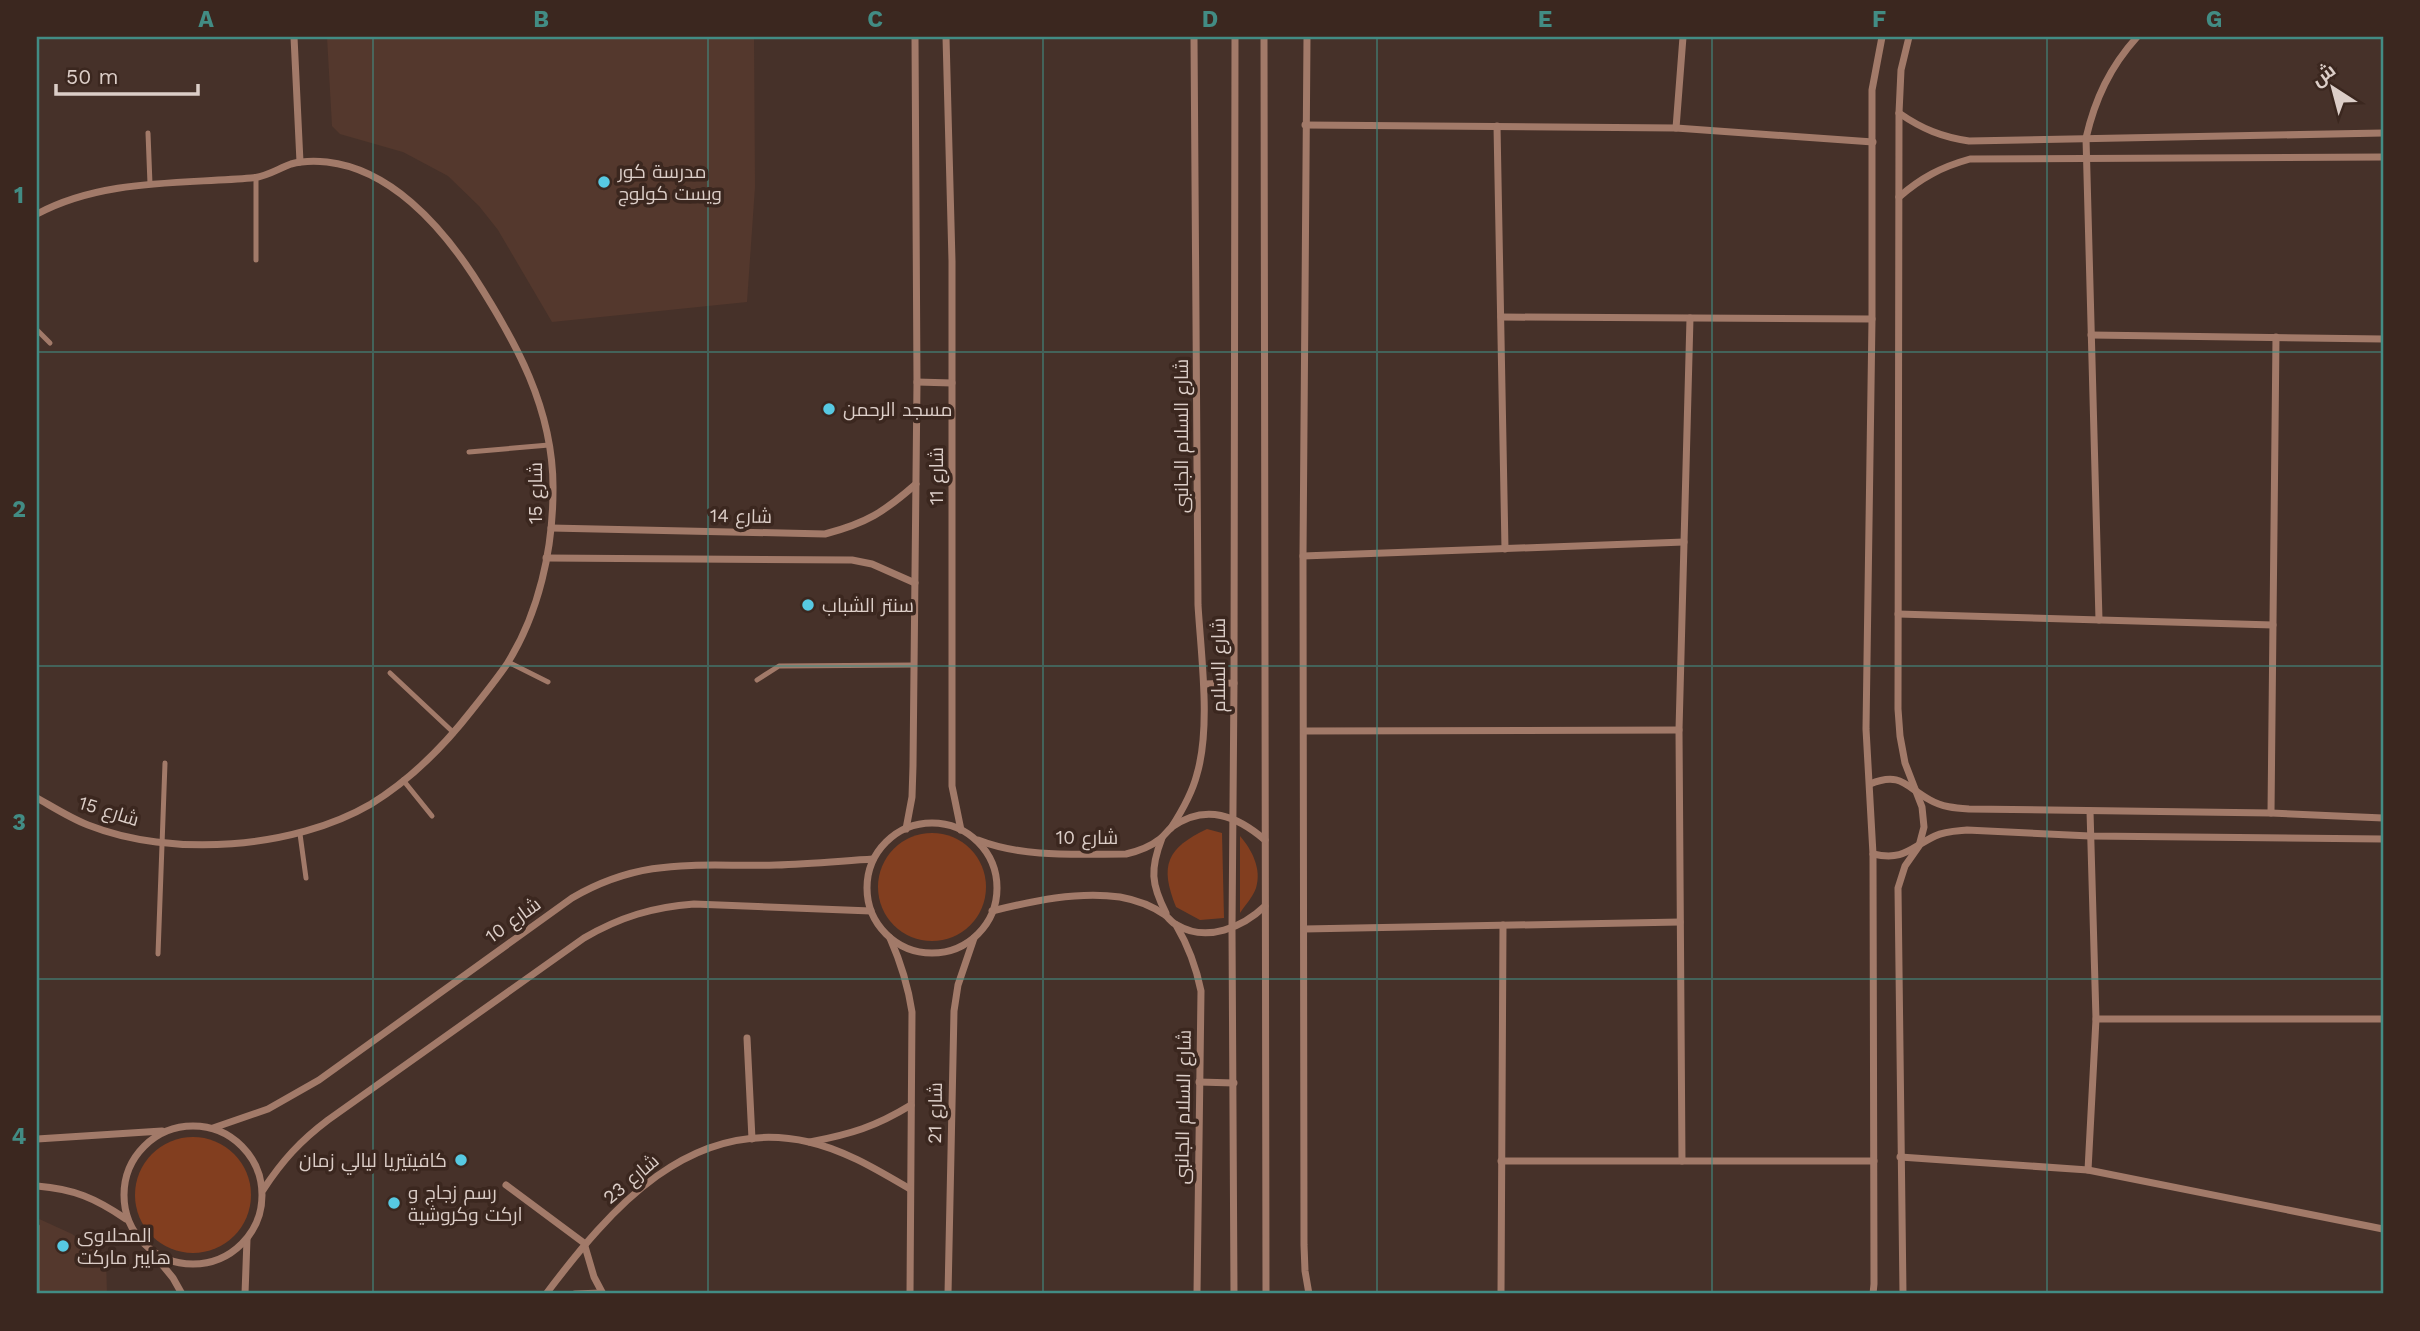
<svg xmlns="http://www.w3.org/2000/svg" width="2420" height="1331" font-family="'Work Sans',Cairo,sans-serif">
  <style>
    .built { fill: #54382d }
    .green { fill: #823e1f }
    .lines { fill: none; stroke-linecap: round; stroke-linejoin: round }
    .lane { stroke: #a27a69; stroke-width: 5 }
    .street { stroke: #a27a69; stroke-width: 7 }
    .grid { fill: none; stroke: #428c84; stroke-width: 2; stroke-opacity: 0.55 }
    .poi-dot { fill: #57c9e2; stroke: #3b271f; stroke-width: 2.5 }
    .labels { text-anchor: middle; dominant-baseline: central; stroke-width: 7; stroke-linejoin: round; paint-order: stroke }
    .poi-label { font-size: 19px; fill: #dccec8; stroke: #3b271f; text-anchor: start }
    .street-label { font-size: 19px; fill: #dccec8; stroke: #3b271f }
    .neatline { fill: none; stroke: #428c84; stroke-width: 2.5 }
    .grid-label { font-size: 23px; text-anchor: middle; font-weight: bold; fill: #428c84 }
  </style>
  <rect width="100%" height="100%" fill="#463129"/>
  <g class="built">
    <polygon points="327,37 754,37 755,187 747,302 552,322 498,230 479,206 448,176 403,152 340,134 332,126"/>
    <polygon points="37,1218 72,1234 106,1259 107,1294 37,1294"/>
  </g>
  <g class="green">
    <path d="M1207,829L1222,833L1224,918L1200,920L1176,907C1159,865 1167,848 1207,829Z"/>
    <circle cx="932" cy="887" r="54"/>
    <path d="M1240,836C1252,850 1262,869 1256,888C1253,897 1245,905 1240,913Z"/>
    <circle cx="193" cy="1195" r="58"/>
  </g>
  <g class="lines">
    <g class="lane">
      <polyline points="148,133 150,184"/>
      <polyline points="256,178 256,260"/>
      <polyline points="37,330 50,343"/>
      <polyline points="469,452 549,445"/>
      <polyline points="508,662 548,682"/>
      <polyline points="390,673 454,733"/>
      <polyline points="757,680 779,666 914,665"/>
      <polyline points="403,780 432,816"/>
      <polyline points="300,834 306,878"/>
      <polyline points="158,954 165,763"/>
      <polyline points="37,1226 37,1294"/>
    </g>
    <g class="street">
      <polyline points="294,37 300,162"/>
      <polyline points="946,37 952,261 952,786 961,830"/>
      <polyline points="1264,37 1266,1294"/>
      <polyline points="1307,37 1303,556 1304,1245 1305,1271 1309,1294"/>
      <path d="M1899,113C1922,129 1942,137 1969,141L2383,133"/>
      <polyline points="1305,125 1676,128 1873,142"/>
      <polyline points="1497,126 1505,549"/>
      <polyline points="1676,128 1683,37"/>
      <path d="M1899,197C1921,178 1941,167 1970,159L2383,157"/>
      <path d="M37,214C102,179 179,184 251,178C267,177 277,169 291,164C302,161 316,161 327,162C390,169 440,225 473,275C515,340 554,409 553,490C553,549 539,613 507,664C496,680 484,695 472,710C444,746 410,780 371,804C294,849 171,858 88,825C70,818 53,807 37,798"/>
      <polyline points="1501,317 1872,319"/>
      <polyline points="2091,335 2383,339"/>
      <polyline points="917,382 952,383"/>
      <path d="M551,528L825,534C867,523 884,512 916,484"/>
      <polyline points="1303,556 1684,542"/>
      <polyline points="546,558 852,560 872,564 915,583"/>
      <polyline points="1898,614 2273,625"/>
      <path d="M2099,620L2086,138C2095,99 2110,67 2137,37"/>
      <polyline points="1204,684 1234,683"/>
      <polyline points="1304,731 1679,730"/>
      <path d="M1870,784C1901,771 1906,787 1930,800C1942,807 1955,808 1969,809L2271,813L2383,818"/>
      <polyline points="2271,813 2276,337"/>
      <circle cx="932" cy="888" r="65"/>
      <path d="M1171,828C1182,811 1192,794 1197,774C1211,727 1201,655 1198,605L1194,37"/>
      <polyline points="906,829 912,797 913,766 917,382 915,37"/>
      <path d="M1162,838C1150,869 1151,884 1166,913"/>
      <path d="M978,840C1024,858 1078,854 1126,854C1139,851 1150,847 1160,839C1165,835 1168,830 1172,827C1206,803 1237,816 1265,840"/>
      <path d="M1873,854C1904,861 1910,848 1935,836C1945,831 1956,831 1967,830L2090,836L2383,839"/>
      <path d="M992,911C1033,901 1077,891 1120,897C1137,900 1151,905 1165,915C1169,918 1172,923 1177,925C1207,943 1243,927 1265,906"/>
      <path d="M1176,925C1189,947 1196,966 1201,991L1197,1294"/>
      <polyline points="1304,929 1680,922"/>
      <path d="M890,938C901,963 908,985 912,1012L910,1294"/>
      <polyline points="2096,1019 2383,1019"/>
      <polyline points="747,1038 752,1139"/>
      <polyline points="1199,1082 1234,1083"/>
      <circle cx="193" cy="1195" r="69"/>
      <path d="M213,1128L268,1109L319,1080L572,898C644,856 698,867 776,865C808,864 841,861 873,859"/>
      <polyline points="37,1139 162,1131"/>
      <path d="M810,1142C851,1134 875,1127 911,1105"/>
      <polyline points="1900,1157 2088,1170 2383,1229"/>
      <polyline points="1501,1161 1874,1161"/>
      <polyline points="1682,1161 1679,730 1690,318"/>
      <polyline points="2088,1170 2096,1019 2090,811"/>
      <polyline points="506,1185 584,1243 594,1277 603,1294"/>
      <path d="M37,1186C74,1189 95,1198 126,1219"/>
      <path d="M263,1190C282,1161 300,1141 328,1120L584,938C620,917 653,907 694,904L871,911"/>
      <polyline points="155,1256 173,1278 182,1294"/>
      <polyline points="245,1294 247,1239"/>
      <path d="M546,1294C610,1209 690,1115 809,1142C845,1150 879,1171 910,1189"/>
      <polyline points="575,1294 601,1293"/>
      <polyline points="948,1294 954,1011 958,985 974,938"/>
      <polyline points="1234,1294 1232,929 1234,683 1235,37"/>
      <polyline points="1501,1294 1503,925"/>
      <polyline points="1873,1294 1874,1284 1873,854 1866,729 1872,319 1872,90 1882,37"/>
      <polyline points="1903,1294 1898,888 1905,866 1919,846 1924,827 1922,807 1905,763 1900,736 1898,709 1899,113 1901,70 1909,37"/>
    </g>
  </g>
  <path class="grid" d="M373,37V1294M708,37V1294M1043,37V1294M1377,37V1294M1712,37V1294M2047,37V1294M37,352H2383M37,666H2383M37,979H2383"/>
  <g class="poi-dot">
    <circle cx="604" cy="182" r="7"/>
    <circle cx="829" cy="409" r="7"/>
    <circle cx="808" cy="605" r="7"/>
    <circle cx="461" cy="1160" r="7"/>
    <circle cx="394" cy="1203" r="7"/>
    <circle cx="63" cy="1246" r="7"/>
  </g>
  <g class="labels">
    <g class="poi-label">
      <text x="618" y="171">مدرسة كور<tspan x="618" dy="22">ويست كولوج</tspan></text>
      <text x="843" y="409">مسجد الرحمن</text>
      <text x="822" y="605">سنتر الشباب</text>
      <text x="447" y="1160" text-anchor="end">كافيتيريا ليالي زمان</text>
      <text x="408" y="1192">رسم زجاج و<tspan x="408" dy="22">اركت وكروشية</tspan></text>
      <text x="77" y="1235">المحلاوى<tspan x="77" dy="22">هايبر ماركت</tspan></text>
    </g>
    <g class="street-label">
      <text transform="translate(1181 436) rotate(-90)">شارع السلام الجانبى</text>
      <text transform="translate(936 476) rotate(-90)">شارع 11</text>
      <text transform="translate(535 493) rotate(-90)">شارع 15</text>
      <text transform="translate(741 516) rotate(1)">شارع 14</text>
      <text transform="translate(1218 665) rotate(-90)">شارع السلام</text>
      <text transform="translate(109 811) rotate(17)">شارع 15</text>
      <text x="1087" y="837">شارع 10</text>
      <text transform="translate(513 920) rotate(-36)">شارع 10</text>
      <text transform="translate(1183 1107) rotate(-89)">شارع السلام الجانبى</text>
      <text transform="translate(935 1113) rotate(-89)">شارع 21</text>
      <text transform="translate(631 1179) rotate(-40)">شارع 23</text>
    </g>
  </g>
  <rect width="2420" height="1331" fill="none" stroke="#3b271f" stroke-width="77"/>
  <g transform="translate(2333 88) rotate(324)" stroke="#3b271f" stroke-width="5" paint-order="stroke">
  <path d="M0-5L12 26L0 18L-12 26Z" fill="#dccec8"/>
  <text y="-10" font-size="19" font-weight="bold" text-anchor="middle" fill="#dccec8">ش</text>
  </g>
  <path d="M56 84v10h142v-10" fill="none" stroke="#dccec8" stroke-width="3.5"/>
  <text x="66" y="84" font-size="21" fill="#dccec8" stroke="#3b271f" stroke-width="5" paint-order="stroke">50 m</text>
  <rect x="38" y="38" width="2344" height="1254" class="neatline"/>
  <g class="grid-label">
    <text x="206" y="27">A</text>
    <text x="541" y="27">B</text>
    <text x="875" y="27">C</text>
    <text x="1210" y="27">D</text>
    <text x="1545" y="27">E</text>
    <text x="1879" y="27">F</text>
    <text x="2214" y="27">G</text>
    <text x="19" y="203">1</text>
    <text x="19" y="517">2</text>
    <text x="19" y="830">3</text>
    <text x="19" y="1144">4</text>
  </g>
</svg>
